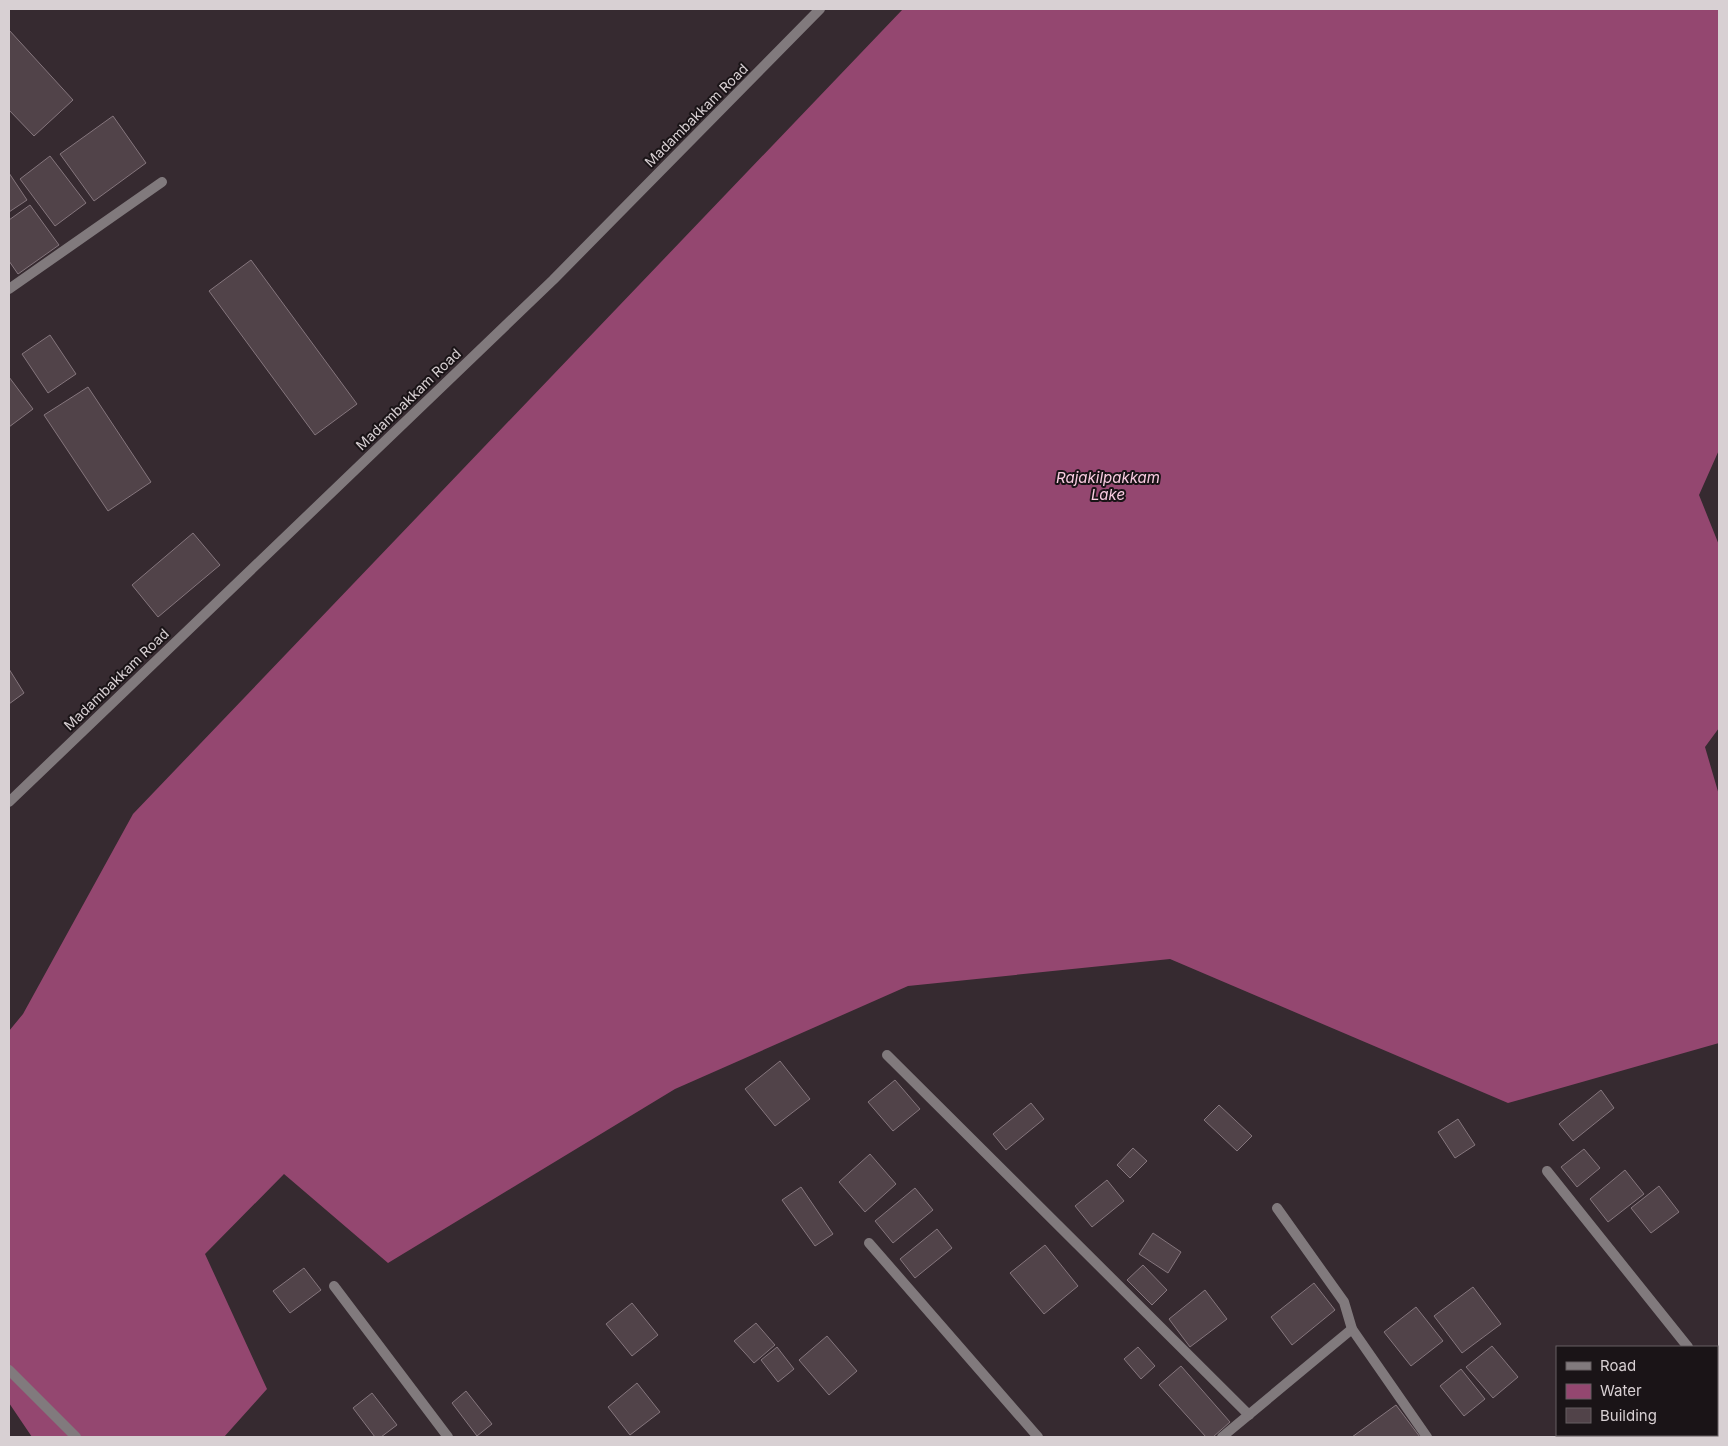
<svg xmlns="http://www.w3.org/2000/svg" width="1728" height="1446" font-family="Inter,sans-serif">
  <style>
    .water { fill: #944770 }
    .building { fill: #514349; stroke: #85767d }
    .lines { fill: none; stroke-linecap: round; stroke-linejoin: round }
    .minor { stroke: #817a7d; stroke-width: 10 }
    .tertiary { stroke: #817a7d; stroke-width: 10 }
    .labels { text-anchor: middle; dominant-baseline: central; stroke-width: 4; stroke-linejoin: round; paint-order: stroke }
    .street-label { font-size: 14px; fill: #d8d0d3; stroke: #1a1417 }
    .water-label { font-size: 15px; font-style: italic; fill: #f9cce1; stroke: #1a1417 }
  </style>
  <rect width="100%" height="100%" fill="#362a30"/>
  <polygon class="water" points="903,9 1719,9 1719,450 1699,495 1719,545 1719,728 1705,747 1719,795 1719,1043 1508,1103 1170,959 908,986 675,1089 388,1263 284,1174 205,1254 267,1389 224,1437 32,1437 9,1403 9,1031 23,1014 133,814"/>
  <g class="building">
    <polygon points="9,30 73,100 34,136 9,110"/>
    <polygon points="113,116 146,163 94,201 60,154"/>
    <polygon points="50,156 86,203 55,226 20,179"/>
    <polygon points="9,173 27,200 9,212"/>
    <polygon points="30,205 59,245 18,274 9,261 9,220"/>
    <polygon points="251,260 357,404 315,435 209,291"/>
    <polygon points="50,335 76,374 48,393 22,354"/>
    <polygon points="9,377 33,409 9,427"/>
    <polygon points="88,387 151,482 108,511 44,415"/>
    <polygon points="193,533 220,565 158,617 132,585"/>
    <polygon points="9,669 24,693 9,704"/>
    <polygon points="780,1061 810,1099 775,1126 745,1089"/>
    <polygon points="895,1080 920,1109 893,1131 868,1102"/>
    <polygon points="1601,1090 1614,1108 1573,1141 1559,1124"/>
    <polygon points="1031,1103 1044,1119 1006,1150 993,1134"/>
    <polygon points="1219,1105 1252,1136 1237,1151 1204,1120"/>
    <polygon points="1458,1119 1475,1145 1455,1158 1438,1132"/>
    <polygon points="1133,1148 1147,1161 1130,1178 1117,1165"/>
    <polygon points="1584,1149 1600,1168 1577,1187 1561,1167"/>
    <polygon points="870,1154 896,1184 865,1212 839,1182"/>
    <polygon points="1625,1170 1644,1194 1608,1222 1590,1199"/>
    <polygon points="1107,1180 1124,1201 1092,1227 1075,1206"/>
    <polygon points="1659,1186 1679,1212 1651,1233 1631,1208"/>
    <polygon points="801,1187 833,1234 815,1246 782,1200"/>
    <polygon points="915,1188 933,1210 893,1243 875,1221"/>
    <polygon points="937,1229 952,1248 915,1278 900,1259"/>
    <polygon points="1153,1233 1181,1252 1168,1273 1139,1254"/>
    <polygon points="1045,1245 1078,1286 1044,1314 1010,1273"/>
    <polygon points="1143,1265 1167,1290 1152,1305 1127,1280"/>
    <polygon points="304,1268 321,1290 290,1313 273,1291"/>
    <polygon points="1314,1283 1335,1310 1292,1345 1271,1317"/>
    <polygon points="1473,1287 1501,1324 1462,1353 1434,1316"/>
    <polygon points="1205,1290 1227,1319 1190,1347 1169,1319"/>
    <polygon points="632,1303 658,1335 632,1356 606,1324"/>
    <polygon points="1416,1307 1443,1341 1411,1366 1384,1332"/>
    <polygon points="756,1323 775,1345 754,1363 734,1341"/>
    <polygon points="827,1336 857,1371 829,1395 799,1360"/>
    <polygon points="1492,1346 1518,1377 1493,1398 1466,1367"/>
    <polygon points="777,1347 794,1369 778,1382 761,1360"/>
    <polygon points="1138,1347 1155,1366 1141,1379 1124,1359"/>
    <polygon points="1181,1366 1230,1422 1213,1437 1206,1437 1159,1385"/>
    <polygon points="1461,1369 1485,1399 1464,1416 1440,1386"/>
    <polygon points="637,1383 660,1412 630,1435 608,1407"/>
    <polygon points="466,1391 492,1424 477,1436 452,1403"/>
    <polygon points="372,1393 397,1425 381,1437 375,1437 353,1408"/>
    <polygon points="1396,1405 1420,1437 1352,1437"/>
  </g>
  <g class="lines">
    <g class="minor">
      <polyline points="9,289 162,182"/>
      <polyline points="887,1055 1249,1415"/>
      <polyline points="1547,1171 1688,1347"/>
      <polyline points="1277,1208 1344,1302 1352,1329 1427,1437"/>
      <polyline points="869,1243 1038,1437"/>
      <polyline points="334,1286 448,1437"/>
      <polyline points="9,1370 76,1437"/>
      <polyline points="1717,1383 1719,1386"/>
      <polyline points="1222,1437 1352,1329"/>
      <polyline points="1615,1437 1618,1435"/>
    </g>
    <polyline class="tertiary" points="9,802 553,280 820,9"/>
  </g>
  <g class="labels">
    <g class="street-label">
      <text transform="translate(696 115) rotate(-45)">Madambakkam Road</text>
      <text transform="translate(408 399) rotate(-44)">Madambakkam Road</text>
      <text transform="translate(116 679) rotate(-44)">Madambakkam Road</text>
    </g>
    <g class="water-label">
      <text x="1108" y="477">Rajakilpakkam<tspan x="1108" dy="17">Lake</tspan></text>
    </g>
  </g>
  <rect width="1728" height="1446" fill="none" stroke="#d8d0d3" stroke-width="20"/>
  <rect x="1556" y="1346" width="162" height="90" fill="#1a1417" stroke="#665f62"/>
  <rect x="1566" y="1362" width="25" height="8" fill="#817a7d" stroke="#665f62"/>
  <text x="1600" y="1371" font-size="15" fill="#d8d0d3">Road</text>
  <rect x="1566" y="1384" width="25" height="15" fill="#944770" stroke="#665f62"/>
  <text x="1600" y="1396" font-size="15" fill="#d8d0d3">Water</text>
  <rect x="1566" y="1408" width="25" height="15" fill="#514349" stroke="#665f62"/>
  <text x="1600" y="1421" font-size="15" fill="#d8d0d3">Building</text>
</svg>
